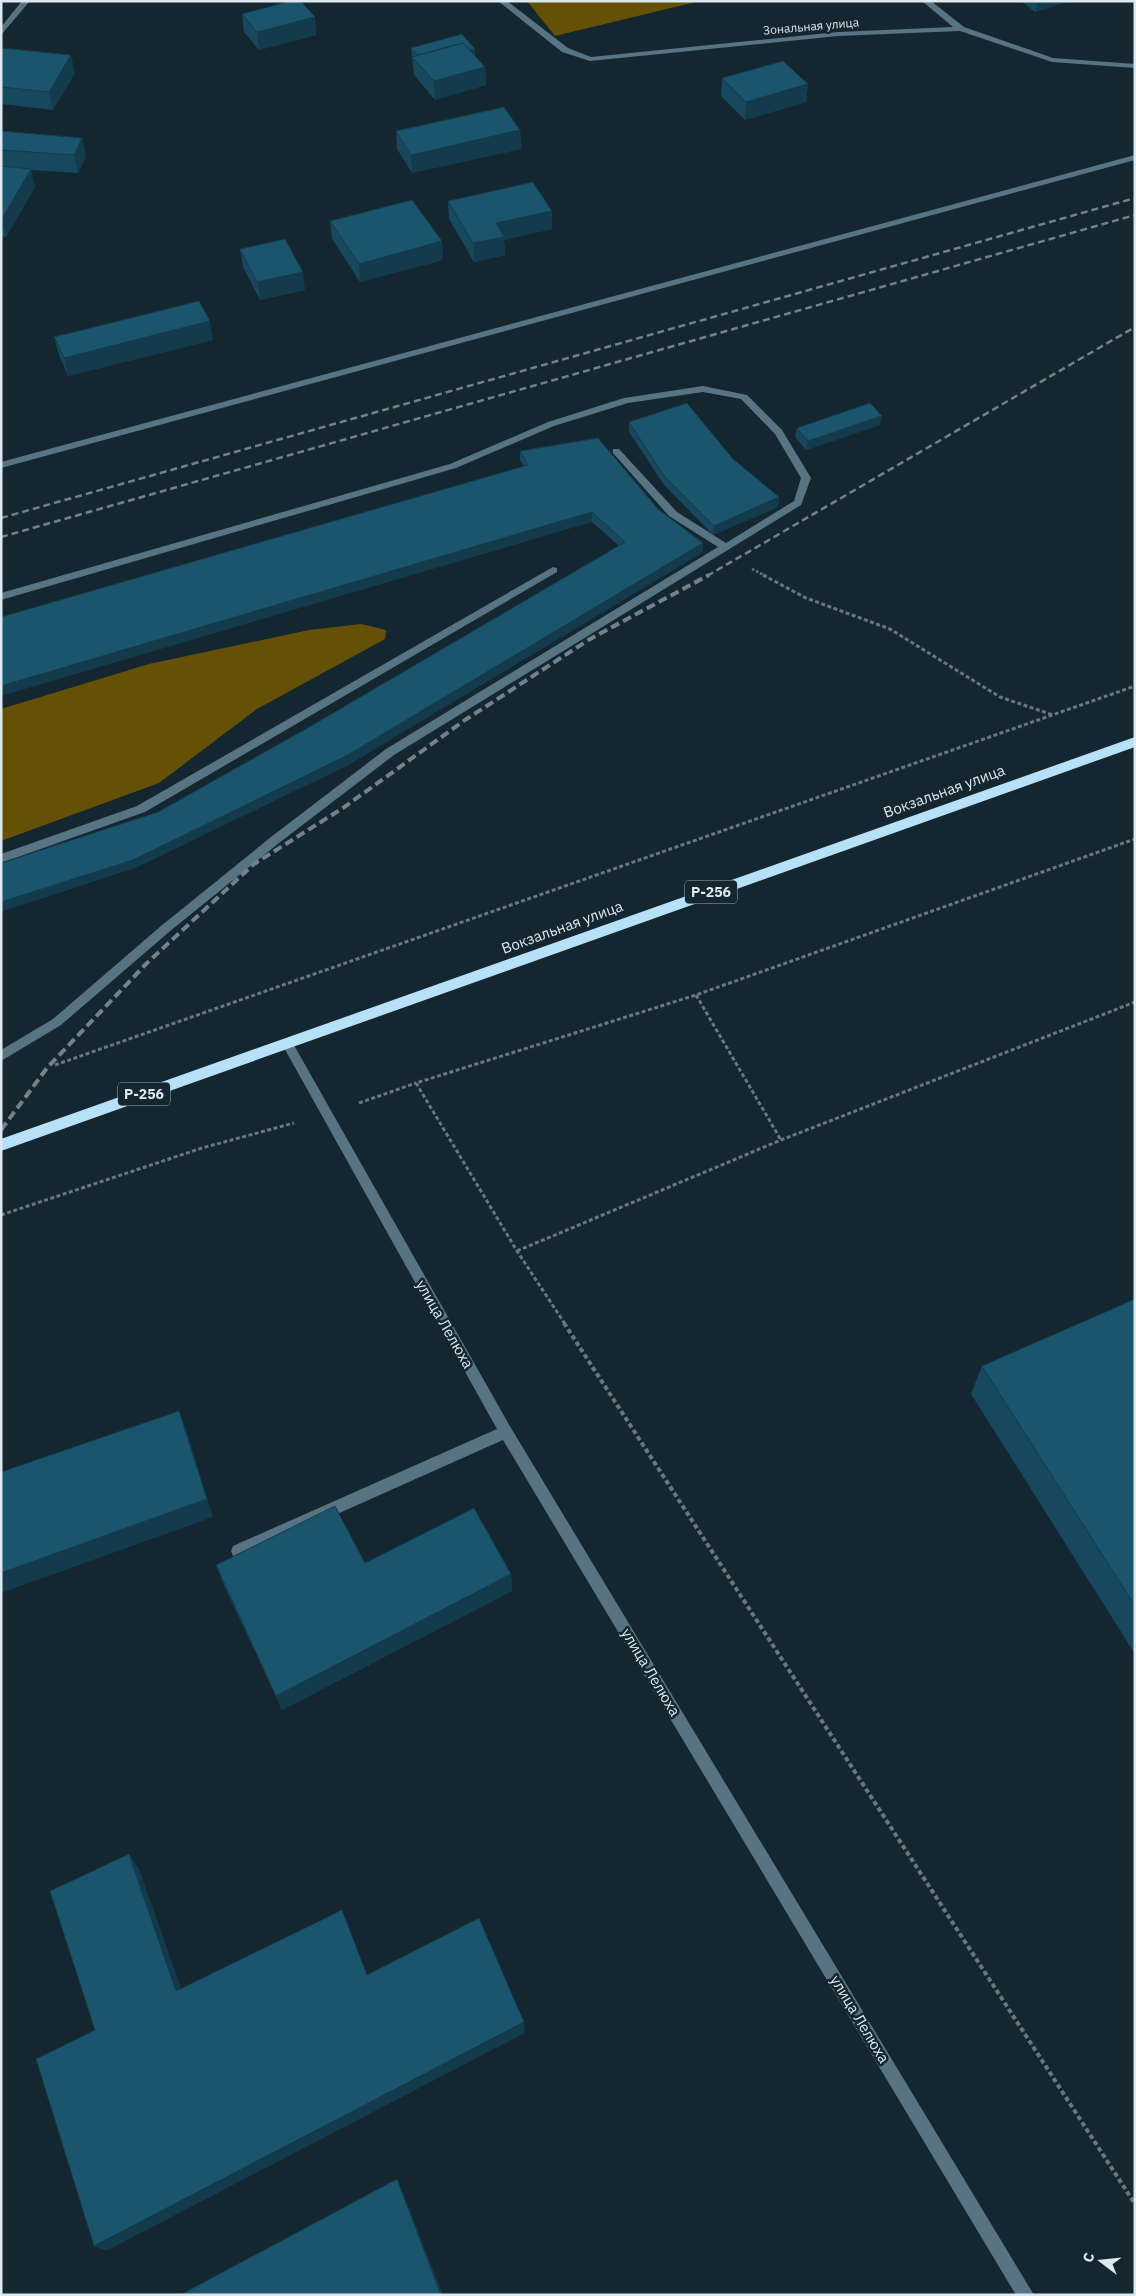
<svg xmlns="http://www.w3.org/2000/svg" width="1136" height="2296" font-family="'IBM Plex Sans',sans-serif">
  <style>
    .forest { fill: #655105 }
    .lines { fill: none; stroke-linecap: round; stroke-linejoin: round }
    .path-far2 { stroke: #687780; stroke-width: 2.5; stroke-dasharray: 2.5 2; stroke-linecap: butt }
    .path-far1 { stroke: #687780; stroke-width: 3; stroke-dasharray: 4 2.5; stroke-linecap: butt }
    .path { stroke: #687780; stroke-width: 4; stroke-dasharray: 4.5 3; stroke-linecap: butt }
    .minor { fill: #587482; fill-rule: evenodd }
    .highway { fill: #b7e1f7; fill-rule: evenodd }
    .rail-far1 { stroke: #73828a; stroke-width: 2.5; stroke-dasharray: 7 4; stroke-linecap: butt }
    .rail { stroke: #73828a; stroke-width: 4; stroke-dasharray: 9 4.5; stroke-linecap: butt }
    .wall { fill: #17485e }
    .shaded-wall { fill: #133b4c }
    .building { fill: #1b546d; stroke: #133b4c }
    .labels { text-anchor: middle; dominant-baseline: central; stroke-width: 5; stroke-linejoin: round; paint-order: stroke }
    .far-street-label { font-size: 12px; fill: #dde8ef; stroke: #142630 }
    .shield { fill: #142630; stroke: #a1aeb6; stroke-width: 1 }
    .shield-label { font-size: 14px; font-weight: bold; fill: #dde8ef }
    .street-label { font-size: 15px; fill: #dde8ef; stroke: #142630 }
  </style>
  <rect width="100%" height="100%" fill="#142630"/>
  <g class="forest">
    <polygon points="527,1 700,1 555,36"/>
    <polygon points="361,624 386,630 385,639 257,709 159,783 1,841 1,709 149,664 309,630"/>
  </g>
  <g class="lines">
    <polyline class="path-far2" points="752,569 766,576"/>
    <g class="path-far1">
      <polyline points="763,575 806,598 890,629 1000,697 1053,715"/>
      <polyline points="696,995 781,1140"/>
      <polyline points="55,1065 1135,686"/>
      <polyline points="359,1103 416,1083"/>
      <polyline points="1,1215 202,1148 294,1123"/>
      <polyline points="517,1251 781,1140 1135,1002"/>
      <polyline points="565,1324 517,1251 416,1083 696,995 1135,839"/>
    </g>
    <polyline class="path" points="564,1323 1135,2204"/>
    <g class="minor">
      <polygon points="22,1 30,1 1,35 1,27"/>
      <polygon points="498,1 507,1 568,48 591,57 838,32 953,27 922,1 931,1 964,27 1053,58 1135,64 1135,68 1052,62 960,31 838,36 590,61 562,52"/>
      <polygon points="1135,155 1135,160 1,468 1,462"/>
      <polygon points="703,386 747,395 782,430 811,478 801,505 394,755 279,843 169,932 61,1025 1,1061 1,1050 53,1019 161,926 271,837 386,749 718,547 669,516 613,453 613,449 619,449 677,512 726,543 794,501 801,478 775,434 741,399 703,392 628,403 554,426 456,468 1,600 1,593 450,464 548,422 624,398"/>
      <polygon points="553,567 557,568 557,572 145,812 1,863 1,854 137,806"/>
      <polygon points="287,1038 291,1040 511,1428 1034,2295 1016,2295 503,1440 243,1556 238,1558 233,1556 231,1551 233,1546 497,1429 283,1046 281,1043 283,1040"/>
    </g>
    <polygon class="highway" points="1135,737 1135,747 1,1151 1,1139"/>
    <g class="rail-far1">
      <polyline points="1,518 1135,198"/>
      <polyline points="1,537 1135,215"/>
      <polyline points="707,576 1135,327"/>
    </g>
    <polyline class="rail" points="1,1130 47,1068 147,963 254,864 343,808 465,720 590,639 709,575"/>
  </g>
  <g class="wall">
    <polygon points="1021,1 1070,1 1035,12"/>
    <polygon points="242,14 315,17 316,35 259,50 244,32"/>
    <polygon points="411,48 475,56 485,67 486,85 435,100 414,75"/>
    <polygon points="1,50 75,73 53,110 1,104"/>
    <polygon points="722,78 808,84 806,102 745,120 721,96"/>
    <polygon points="520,130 521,149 412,173 397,149 396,131"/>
    <polygon points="1,131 82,138 86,156 78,173 31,170 35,187 6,237 1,236"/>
    <polygon points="448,201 552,229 504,240 505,255 474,262 449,219"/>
    <polygon points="330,221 442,241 443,260 360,282 332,239"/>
    <polygon points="240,249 305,290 260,300 243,267"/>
    <polygon points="54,337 213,340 68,376 59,355"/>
    <polygon points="629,422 733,459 779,497 778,507 713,535 664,485 629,432"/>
    <polygon points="880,425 806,450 795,437 797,428"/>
    <polygon points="520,451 658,509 703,543 703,552 348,765 135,868 158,812 311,726 619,546 592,522 524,466 520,460"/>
    <polygon points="1135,1299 1135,1654 971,1394 982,1366"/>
    <polygon points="365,1563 511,1574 512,1591 282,1710 222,1581 216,1565"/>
  </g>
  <g class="shaded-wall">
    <polygon points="1041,1 1070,1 1035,12 1037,3"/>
    <polygon points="315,17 316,35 259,50 257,32"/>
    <polygon points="475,49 475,58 424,62"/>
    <polygon points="71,55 75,73 53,110 49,92"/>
    <polygon points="485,67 486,85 435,100 434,81"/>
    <polygon points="808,84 806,102 745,120 746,102"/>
    <polygon points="520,130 521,149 412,173 411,155"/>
    <polygon points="82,138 86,156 78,173 74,155"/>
    <polygon points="31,169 35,187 6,237 2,219"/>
    <polygon points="552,211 552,229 504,240 505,255 474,262 473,243 496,223"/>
    <polygon points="442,241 443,260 360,282 359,264"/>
    <polygon points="303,272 305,290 260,300 257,282"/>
    <polygon points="210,321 213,340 68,376 64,358"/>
    <polygon points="882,416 880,425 806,450 808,441"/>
    <polygon points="779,497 778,507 713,535 714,526"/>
    <polygon points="592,512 592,522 1,696 1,686"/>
    <polygon points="703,543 703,552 348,765 135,868 1,912 1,902"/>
    <polygon points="179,1411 186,1429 213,1517 1,1593 1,1573"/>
    <polygon points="511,1574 512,1591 282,1710 276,1696"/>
    <polygon points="129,1854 139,1869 186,2002 176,1991"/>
    <polygon points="524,2022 525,2033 106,2251 94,2246"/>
    <polygon points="397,2179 400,2185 443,2295 441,2295"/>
  </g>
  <g class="building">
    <polygon points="290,1 301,1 315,17 257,32 242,14"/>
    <polygon points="462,34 475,49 470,50 463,43 418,55 411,48"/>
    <polygon points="463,43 485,67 434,81 412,57"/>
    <polygon points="2,48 71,55 49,92 1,87 1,50"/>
    <polygon points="783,61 808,84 746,102 722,78"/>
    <polygon points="504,107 520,130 411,155 396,131"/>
    <polygon points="1,131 82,138 74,155 1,150"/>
    <polygon points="1,166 31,169 2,219 1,219"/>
    <polygon points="533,182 552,211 496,223 504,237 473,243 448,201"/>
    <polygon points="412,200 442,241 359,264 330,221"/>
    <polygon points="285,239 303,272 257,282 240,249"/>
    <polygon points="199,301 210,321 64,358 54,337"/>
    <polygon points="687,403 733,459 779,497 714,526 664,476 629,422"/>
    <polygon points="870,403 882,416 808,441 797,428"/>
    <polygon points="598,438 658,509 703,543 346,756 133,860 1,902 1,863 158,812 311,726 625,542 592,512 1,686 1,617 528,465 520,451"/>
    <polygon points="1135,1299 1135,1606 982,1366"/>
    <polygon points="179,1411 207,1499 1,1573 1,1472"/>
    <polygon points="335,1506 365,1563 474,1508 511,1574 276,1696 216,1565"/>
    <polygon points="129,1854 176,1991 342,1910 367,1975 479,1918 524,2022 94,2246 36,2059 95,2030 50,1891"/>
    <polygon points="397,2179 441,2295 180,2295"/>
  </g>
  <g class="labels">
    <g class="far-street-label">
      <text transform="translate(811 26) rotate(-5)">Зональная улица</text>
    </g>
    <g class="shield">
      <rect x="685" y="880.5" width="52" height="23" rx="4"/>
      <rect x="118" y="1082.5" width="52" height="23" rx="4"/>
    </g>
    <g class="shield-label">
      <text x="711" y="892">Р-256</text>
      <text x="144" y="1094">Р-256</text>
    </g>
    <g class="street-label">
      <text transform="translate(944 791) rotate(-20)">Вокзальная улица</text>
      <text transform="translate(562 927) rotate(-20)">Вокзальная улица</text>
      <text transform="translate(445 1324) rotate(60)">улица Лелюха</text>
      <text transform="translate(651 1672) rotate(59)">улица Лелюха</text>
      <text transform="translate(860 2019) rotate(59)">улица Лелюха</text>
    </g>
  </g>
  <rect width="1136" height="2296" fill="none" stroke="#dde8ef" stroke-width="5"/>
  <g transform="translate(1101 2261) rotate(286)" stroke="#142630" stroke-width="4" paint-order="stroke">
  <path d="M0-4L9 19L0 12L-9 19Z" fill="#dde8ef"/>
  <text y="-8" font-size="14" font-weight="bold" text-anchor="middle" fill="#dde8ef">С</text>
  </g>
</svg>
